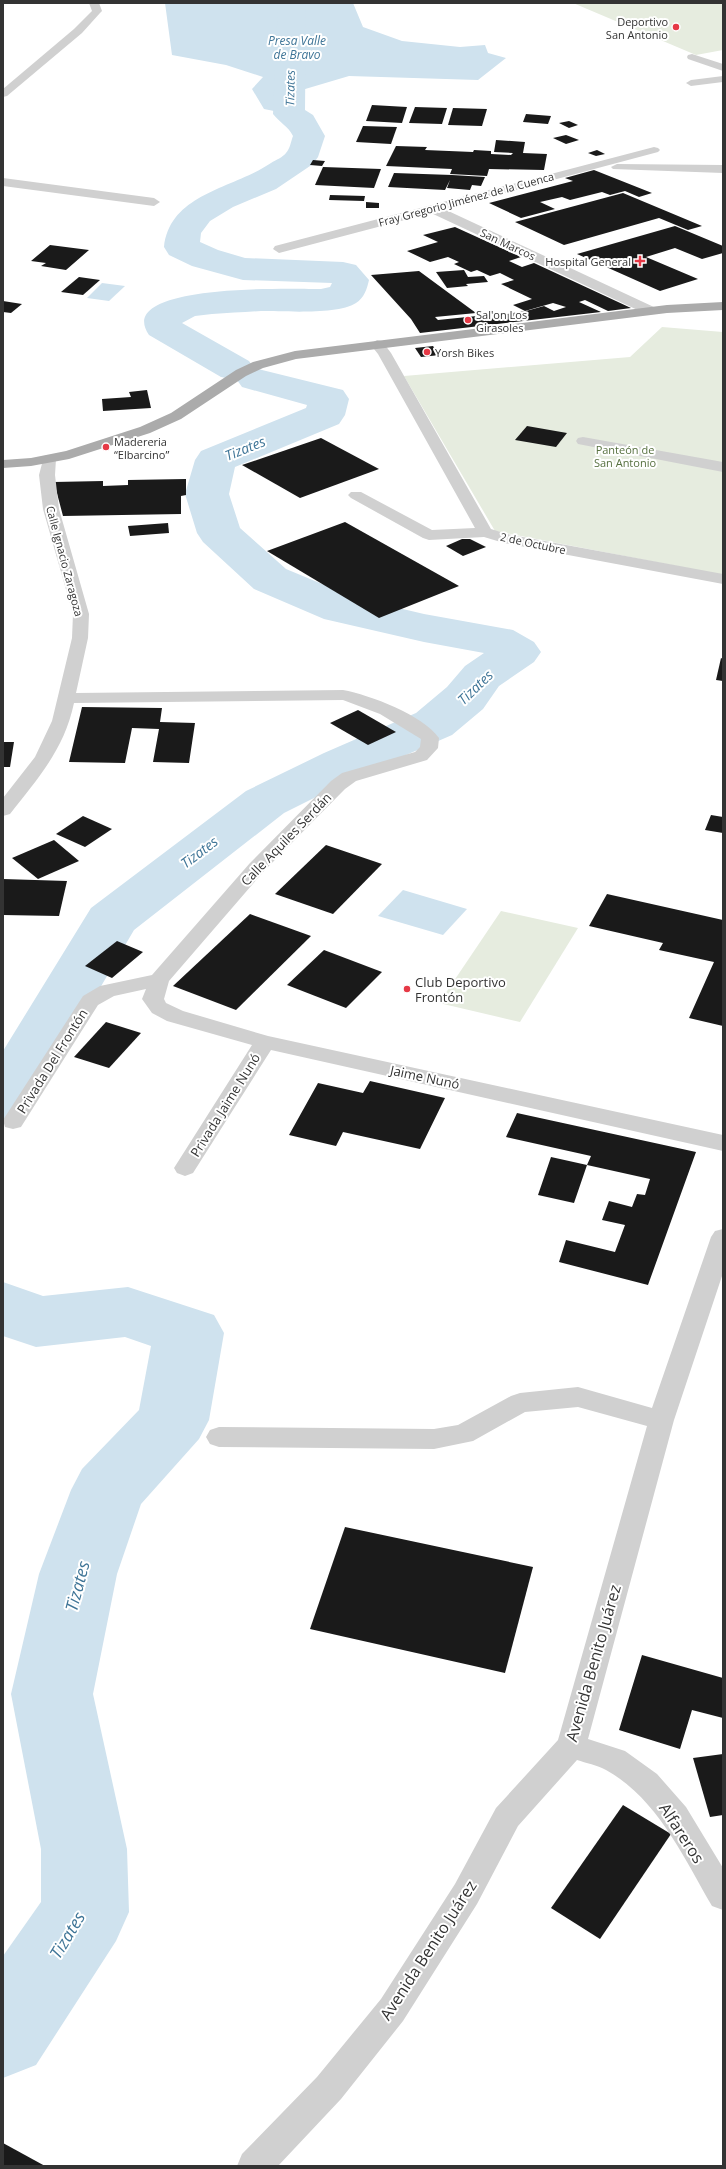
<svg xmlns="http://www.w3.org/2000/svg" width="726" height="2169" font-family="'Open Sans',sans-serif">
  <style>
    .green { fill: #e6ecdf }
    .water { fill: #cfe2ee }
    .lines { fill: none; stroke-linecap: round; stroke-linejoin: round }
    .river { fill: #cfe2ee; fill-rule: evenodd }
    .building { fill: #1a1a1a }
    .minor { fill: #d0d0d0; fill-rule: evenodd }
    .major { fill: #ababab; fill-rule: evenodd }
    .poi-dot { fill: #e63946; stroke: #fff; stroke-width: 1.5 }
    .labels { text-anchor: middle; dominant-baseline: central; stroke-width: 4; stroke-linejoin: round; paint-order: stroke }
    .far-poi-label { font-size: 11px; fill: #333; stroke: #fff; text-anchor: start }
    .far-street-label { font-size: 11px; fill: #333; stroke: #fff }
    .far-park-label { font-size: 11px; fill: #56703f; stroke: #fff }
    .far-water-label { font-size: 12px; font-style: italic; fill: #3f7597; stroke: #fff }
    .street-label { font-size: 13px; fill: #333; stroke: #fff }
    .poi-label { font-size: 13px; fill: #333; stroke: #fff; text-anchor: start }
    .water-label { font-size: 14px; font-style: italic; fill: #3f7597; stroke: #fff }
    .near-street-label { font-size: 16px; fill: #333; stroke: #fff }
    .near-water-label { font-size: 17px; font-style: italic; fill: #3f7597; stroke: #fff }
  </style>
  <rect width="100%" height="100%" fill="#fff"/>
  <g class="green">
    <polygon points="573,3 723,3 723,50 696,55"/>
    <polygon points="662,327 723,332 723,575 495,531 404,376 630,357"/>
    <polygon points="501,911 578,928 520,1022 439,1003"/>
  </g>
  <g class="water">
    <polygon points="165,3 353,3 363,27 402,41 460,47 485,45 488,53 506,58 478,80 349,76 285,95 289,114 264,109 252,89 263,77 226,65 172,55"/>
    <polygon points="102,283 125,286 109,301 87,298"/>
    <polygon points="403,890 467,909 443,935 378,916"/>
  </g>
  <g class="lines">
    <g class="river">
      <path d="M278,3H306L305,110L313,115L325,136L318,157L313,164L276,189L233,207L210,221L201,233L200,242L218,250L245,258L343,262L356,265L369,280C367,289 364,298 356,303C337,315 285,311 261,311C245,312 229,313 212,314L195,316L182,323L249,361L254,368L343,390L349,399L345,415L339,424L235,467L229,494L240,528L286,569L356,598L424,614L513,630L534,642L541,652L534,662L499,686L483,709L452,735L360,775L284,813L134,930L25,1116L3,1122V1051L91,908L246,791L324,753L416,713L447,687L465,666L484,653L424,642L324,619L254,589L203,542L197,533L185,494L195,460L201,451L306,408L307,405L242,387L237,380L221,377L149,335C112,282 298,289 321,289L330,287L332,283L243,280L192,266L169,255L164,247C170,193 233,189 271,163C276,160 283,157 286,153C290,149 291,141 293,136C288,126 280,123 273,114Z"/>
      <polygon points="3,1282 43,1296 128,1287 214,1315 224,1333 209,1420 199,1439 141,1504 117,1574 93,1694 127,1849 129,1912 116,1941 36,2065 3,2078 3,1956 41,1902 41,1849 11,1694 39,1574 71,1490 82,1469 139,1410 151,1346 125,1337 36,1347 3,1336"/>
    </g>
  </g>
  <g class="building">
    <polygon points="372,105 407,107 402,123 366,121"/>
    <polygon points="415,107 447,108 442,124 409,123"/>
    <polygon points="453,108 487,109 482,126 448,125"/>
    <polygon points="526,114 551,116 548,124 523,122"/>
    <polygon points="569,121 578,125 569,128 559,123"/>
    <polygon points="363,126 397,127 391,144 356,142"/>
    <polygon points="566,135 579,140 566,144 553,138"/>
    <polygon points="496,140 525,142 523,153 547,154 544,170 489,169 487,176 450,174 452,169 386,166 396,146 427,147 425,150 473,152 474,150 491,151 491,154 511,155 513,153 494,152"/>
    <polygon points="597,150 605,154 596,156 588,153"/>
    <polygon points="313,160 325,161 322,166 310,165"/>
    <polygon points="323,167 381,169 374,188 315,185"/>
    <polygon points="594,170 652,193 639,197 625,191 610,195 602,192 570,200 562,197 540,202 555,209 521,218 489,203 573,181 565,178"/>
    <polygon points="394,173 452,175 485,177 481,186 472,185 470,190 447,188 450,180 445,190 388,187"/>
    <polygon points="623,193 702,226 688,230 659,218 564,245 515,222"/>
    <polygon points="330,195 365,196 364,201 329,200"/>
    <polygon points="366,202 379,203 379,208 366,208"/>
    <polygon points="675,226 723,246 723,253 702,259 675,248 646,257 698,279 660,291 577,254"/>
    <polygon points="455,227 521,257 509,261 522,267 534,263 631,308 608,311 585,300 579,302 601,312 420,333 411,319 371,275 419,271 476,313 435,317 438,320 506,313 507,314 526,311 544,306 554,311 566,307 553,303 525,311 513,305 532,299 501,284 514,280 500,273 490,276 477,270 471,272 454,264 459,262 448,257 430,262 407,251 438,242 423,235"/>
    <polygon points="50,245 89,250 66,270 41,266 46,263 31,261"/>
    <polygon points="464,270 468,277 484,276 488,282 466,284 468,286 447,288 436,272"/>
    <polygon points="79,277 100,280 83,295 61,292"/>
    <polygon points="3,301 22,304 11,313 3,312"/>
    <polygon points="433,346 440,355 421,357 415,348"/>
    <polygon points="147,390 151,408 103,411 102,399 131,397 129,392"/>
    <polygon points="527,426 567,433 556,447 515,440"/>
    <polygon points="321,438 379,469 300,498 242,465"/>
    <polygon points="186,479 186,495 181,496 181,514 63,516 54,482 103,481 103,486 128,485 128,480"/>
    <polygon points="345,522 459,586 379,618 267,551"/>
    <polygon points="168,523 169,533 130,536 128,526"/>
    <polygon points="462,539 470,539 486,547 463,556 446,546"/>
    <polygon points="721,658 723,659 723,681 716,680"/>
    <polygon points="82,707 162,708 160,722 195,723 189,763 153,762 159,729 132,728 125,763 69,762"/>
    <polygon points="358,710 396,732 368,745 330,723"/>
    <polygon points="3,742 14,742 10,767 3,767"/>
    <polygon points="711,815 723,817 723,833 705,830"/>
    <polygon points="83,816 112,829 85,847 56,834"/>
    <polygon points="54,840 79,861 38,879 12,858"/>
    <polygon points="326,845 382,864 333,914 275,894"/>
    <polygon points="3,879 67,881 59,916 3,915"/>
    <polygon points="607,894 723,920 723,1026 689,1018 714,962 659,950 663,943 589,926"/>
    <polygon points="250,914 311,936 236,1010 173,986"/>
    <polygon points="117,941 143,952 112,978 85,966"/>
    <polygon points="324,950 382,972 346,1008 287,985"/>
    <polygon points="106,1022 141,1033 109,1068 74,1057"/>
    <polygon points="370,1081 445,1098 420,1149 343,1132 336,1146 289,1135 318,1083 363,1093"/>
    <polygon points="517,1113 696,1152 648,1285 559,1262 566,1240 615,1252 625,1225 602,1220 609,1201 632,1207 637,1194 645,1195 650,1179 587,1165 574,1203 538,1195 551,1157 587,1165 591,1156 506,1137"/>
    <polygon points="345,1527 533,1567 505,1673 310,1629"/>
    <polygon points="642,1655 723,1678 723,1718 692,1710 680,1749 619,1730"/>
    <polygon points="723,1754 723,1815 710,1817 693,1758"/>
    <polygon points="623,1805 671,1834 600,1939 551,1908"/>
    <polygon points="3,2143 45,2166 3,2166"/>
  </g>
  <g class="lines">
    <g class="minor">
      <polygon points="89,3 99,3 102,11 100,13 82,33 7,96 3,97 3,89 74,29 92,11"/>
      <polygon points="692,54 723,64 723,71 688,59 687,57 688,55"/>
      <polygon points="723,76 723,82 691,86 686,83 691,80"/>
      <polygon points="654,147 658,148 660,150 658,152 444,209 656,308 658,311 656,314 646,314 431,213 279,253 273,249 275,246"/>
      <polygon points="617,164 723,165 723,173 613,169 611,167"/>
      <polygon points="3,178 154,198 160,202 154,206 3,186"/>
      <polygon points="377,340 382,341 391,353 491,529 507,534 723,574 723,584 504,543 484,537 429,540 423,538 351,498 348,495 351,492 361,492 432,530 475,528 378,354 370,344"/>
      <polygon points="583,437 723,462 723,472 578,444 576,441 578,438"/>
      <path d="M49,455L54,456L56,459L55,475L59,509L89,614L88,638L76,693L343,690C370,695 423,715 439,738L438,748L427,760L356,781L345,789L264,871L169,981L164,999L166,1003L183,1011L268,1036L723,1135V1151L271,1050L193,1173L185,1176L177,1173L174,1168L252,1045L167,1021L152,1013L142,999L146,989L114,996L98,1005L21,1127L13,1129L5,1127L3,1120L83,996L100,986L152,975L250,863L331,781L342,773L415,752L420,747L421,739L380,714L343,700L74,703C64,750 38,778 10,814L3,816V798L35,757L52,721L72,638L73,614L43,509L39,475L44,456Z"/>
      <path d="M723,1229V1273L674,1420L588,1739L625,1751L657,1774L686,1807L723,1868V1910L712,1906C684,1858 657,1798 606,1770C597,1765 586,1763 577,1760L518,1826L477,1904L403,2021L341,2099L278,2166H237L242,2154L317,2077L381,1999L455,1884L496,1808L558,1740L647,1426L578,1407L525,1412L473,1441L434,1449L219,1447L210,1444L206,1437L210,1430L219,1427L434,1429L458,1425L511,1396L520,1393L578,1387L652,1408L711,1237L715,1231Z"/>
    </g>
    <polygon class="major" points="723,302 723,310 667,313 296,359 263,368 246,376 181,419 150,433 69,459 31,466 3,468 3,460 31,458 66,451 140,427 171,413 236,370 253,362 295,351 667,305"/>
  </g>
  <g class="poi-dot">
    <circle cx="676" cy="27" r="4"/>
    <path d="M638 255h4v4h4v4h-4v4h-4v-4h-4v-4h4z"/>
    <circle cx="468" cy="320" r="4"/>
    <circle cx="427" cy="352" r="4"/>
    <circle cx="106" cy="447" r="4"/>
    <circle cx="407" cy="989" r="4"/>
  </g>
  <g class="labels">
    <g class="far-poi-label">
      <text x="668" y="21" text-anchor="end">Deportivo<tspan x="668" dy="13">San Antonio</tspan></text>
      <text x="631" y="261" text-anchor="end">Hospital General</text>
      <text x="476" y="314">Sal'on Los<tspan x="476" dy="13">Girasoles</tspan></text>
      <text x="435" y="352">Yorsh Bikes</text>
      <text x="114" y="441">Madereria<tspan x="114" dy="13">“Elbarcino”</tspan></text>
    </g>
    <g class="far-street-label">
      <text transform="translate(466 199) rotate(-15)">Fray Gregorio Jiménez de la Cuenca</text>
      <text transform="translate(508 244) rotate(25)">San Marcos</text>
      <text transform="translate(533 543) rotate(12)">2 de Octubre</text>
      <text transform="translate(65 561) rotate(75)">Calle Ignacio Zaragoza</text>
    </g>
    <g class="far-park-label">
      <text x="625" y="449">Panteón de<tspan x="625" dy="13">San Antonio</tspan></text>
    </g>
    <g class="far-water-label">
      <text x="297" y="40">Presa Valle<tspan x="297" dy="14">de Bravo</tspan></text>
      <text transform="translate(290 88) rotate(-89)">Tizates</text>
    </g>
    <g class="street-label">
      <text transform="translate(286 839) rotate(-46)">Calle Aquiles Serdán</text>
      <text transform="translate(52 1061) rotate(-58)">Privada Del Frontón</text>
      <text transform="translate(425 1077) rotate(12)">Jaime Nunó</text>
      <text transform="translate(225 1105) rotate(-58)">Privada Jaime Nunó</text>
    </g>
    <g class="poi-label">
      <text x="415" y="982">Club Deportivo<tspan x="415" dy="15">Frontón</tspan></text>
    </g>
    <g class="water-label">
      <text transform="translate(245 448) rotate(-22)">Tizates</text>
      <text transform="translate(475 687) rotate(-44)">Tizates</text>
      <text transform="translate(199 852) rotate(-37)">Tizates</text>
    </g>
    <g class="near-street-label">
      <text transform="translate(593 1663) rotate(-74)">Avenida Benito Juárez</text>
      <text transform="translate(682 1833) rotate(57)">Alfareros</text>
      <text transform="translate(428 1950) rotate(-57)">Avenida Benito Juárez</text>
    </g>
    <g class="near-water-label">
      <text transform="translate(77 1586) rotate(-75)">Tizates</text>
      <text transform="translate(67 1935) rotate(-59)">Tizates</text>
    </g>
  </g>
  <rect width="726" height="2169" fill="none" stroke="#333333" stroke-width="8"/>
</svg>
